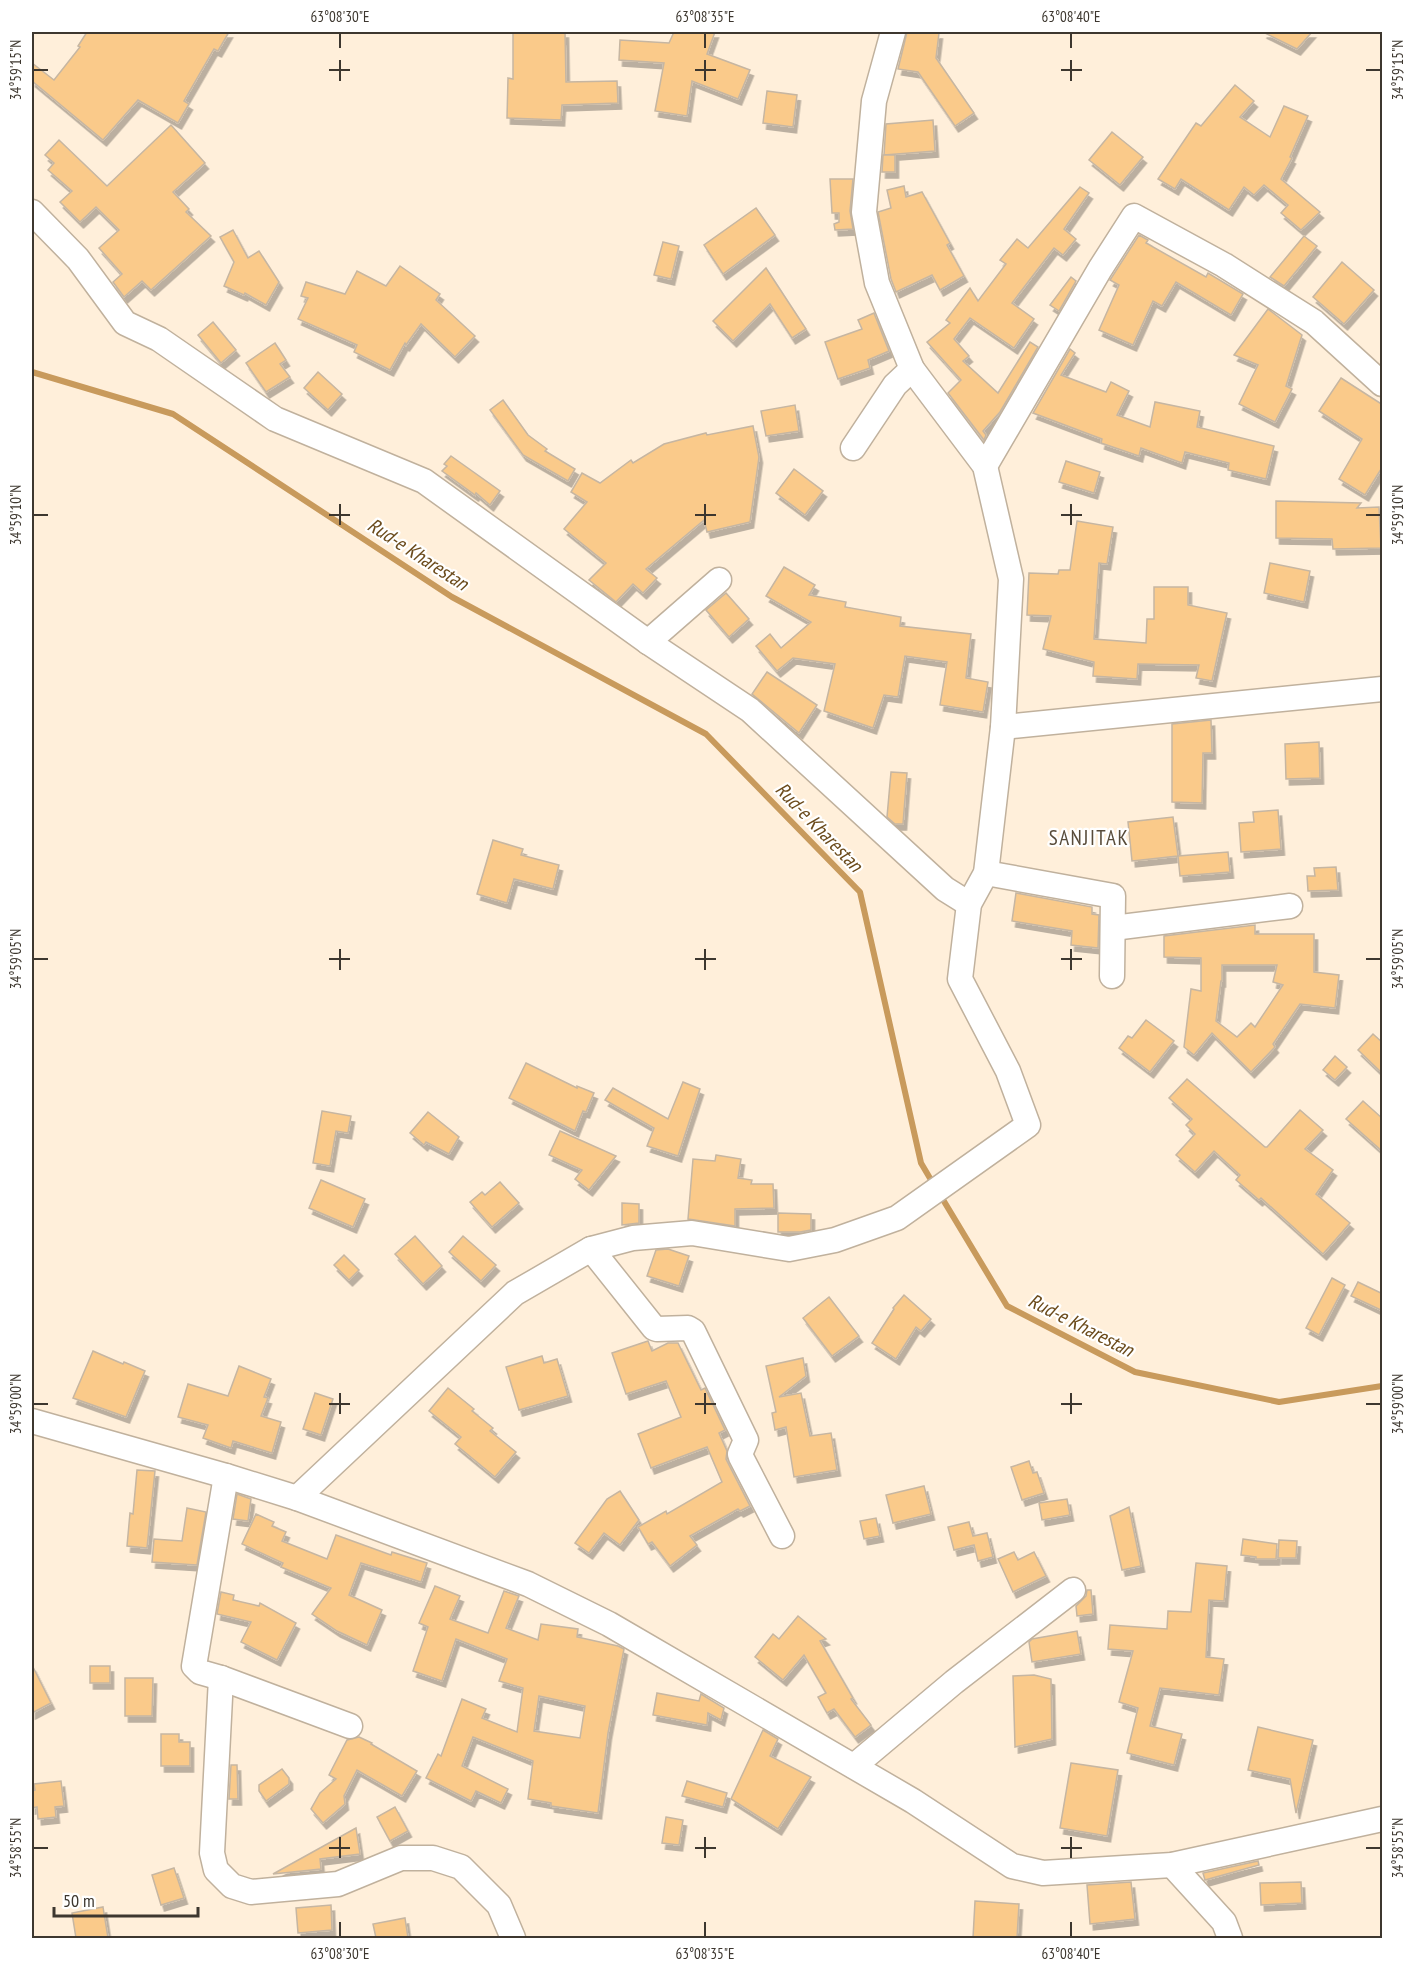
<svg xmlns="http://www.w3.org/2000/svg" width="1414" height="1970" font-family="'PT Sans Narrow',sans-serif">
  <style>
    .lines { fill: none; stroke-linecap: round; stroke-linejoin: round }
    .stream { stroke: #c89a5c; stroke-width: 6 }
    .building { fill: #faca8a; stroke: #c6b6a2; stroke-width: 1.5; fill-rule: evenodd; filter: url(#shadow) }
    .minor-casing { stroke: #c0b19d; stroke-width: 27 }
    .minor { stroke: #fff; stroke-width: 24 }
    .ticks { fill: none; stroke: #3d372f; stroke-width: 2 }
    .labels { text-anchor: middle; dominant-baseline: central; stroke-width: 4.5; stroke-linejoin: round; paint-order: stroke }
    .water-label { font-size: 20px; font-style: italic; fill: #6b4b1c; stroke: #fff }
    .quarter-label { font-size: 21px; letter-spacing: 1.5px; fill: #584b39; stroke: #fff }
    .neatline { fill: none; stroke: #3d372f; stroke-width: 2 }
    .ticks-label { font-size: 15px; text-anchor: middle; fill: #3d372f }
  </style>
  <defs>
    <filter id="shadow"><feDropShadow dx="3.5" dy="6" stdDeviation="0" flood-color="#0004"/></filter>
  </defs>
  <rect width="100%" height="100%" fill="#ffefda"/>
  <g class="lines">
    <g class="stream">
      <polyline points="32,372 173,414 452,597 706,734 860,892 921,1163 934,1185"/>
      <polyline points="939,1193 1007,1306 1135,1372 1279,1402 1382,1386"/>
    </g>
  </g>
  <g class="building">
    <polygon points="87,32 229,32 218,51 214,49 184,101 189,104 178,123 138,100 103,140 32,81 32,63 54,80 80,47 78,46"/>
    <polygon points="513,32 565,32 566,82 617,81 618,103 562,105 561,120 507,118 508,78 513,79"/>
    <polygon points="674,32 715,32 707,54 750,70 738,99 692,81 687,116 655,111 664,63 619,60 620,40 669,43"/>
    <polygon points="907,32 939,33 936,58 974,113 955,126 918,72 898,69"/>
    <polygon points="1263,32 1312,32 1297,49"/>
    <polygon points="1235,85 1254,101 1240,117 1270,137 1284,106 1308,116 1290,157 1292,158 1281,179 1320,212 1301,230 1281,213 1288,205 1264,185 1254,195 1244,187 1229,210 1181,179 1175,189 1158,179 1196,123 1201,126"/>
    <polygon points="767,91 797,95 793,127 763,123"/>
    <polygon points="933,120 935,151 884,155 886,124"/>
    <polygon points="171,125 205,163 173,192 189,209 186,212 211,236 151,290 142,281 124,297 113,282 122,274 99,248 119,230 96,207 80,222 60,202 72,191 48,170 54,163 45,155 59,140 107,186"/>
    <polygon points="1112,132 1143,157 1120,185 1089,160"/>
    <polygon points="883,155 895,155 895,172 882,172"/>
    <polygon points="830,179 853,179 850,211 853,229 835,230 834,224 839,222 839,213 832,213"/>
    <polygon points="904,186 906,197 922,192 950,243 947,245 964,276 940,290 932,275 896,292 891,279 878,212 891,208 887,190"/>
    <polygon points="1080,187 1089,193 1064,229 1076,239 1063,255 1054,248 1012,303 1034,319 1014,348 970,318 954,339 969,356 963,361 998,393 1030,342 1038,347 1000,412 983,431 986,435 984,440 948,393 961,380 927,342 950,323 946,320 970,288 978,301 1006,264 1000,260 1017,239 1028,248"/>
    <polygon points="756,208 775,235 723,274 704,245"/>
    <polygon points="233,230 248,258 259,251 279,282 266,305 245,293 244,295 224,286 234,262 220,237"/>
    <polygon points="1139,235 1148,240 1146,243 1206,277 1208,273 1243,294 1231,315 1176,282 1162,306 1153,301 1133,345 1099,330 1119,285 1110,280"/>
    <polygon points="1304,236 1317,246 1284,286 1270,277"/>
    <polygon points="663,242 679,246 671,279 654,275"/>
    <polygon points="1342,262 1374,290 1344,324 1313,297"/>
    <polygon points="400,266 440,294 436,300 475,336 455,357 421,324 406,345 405,343 390,370 354,352 357,345 298,319 308,298 301,296 306,282 345,294 357,271 386,286"/>
    <polygon points="766,268 806,329 792,338 770,304 733,341 713,321"/>
    <polygon points="1071,277 1076,281 1059,311 1050,305"/>
    <polygon points="1268,309 1302,335 1286,386 1292,389 1275,422 1239,404 1258,365 1234,355"/>
    <polygon points="874,313 889,351 868,360 870,368 838,379 825,342 862,329 858,320"/>
    <polygon points="213,322 236,350 221,363 198,335"/>
    <polygon points="275,343 286,360 280,364 290,377 266,392 246,363"/>
    <polygon points="1070,349 1075,353 1061,375 1106,392 1111,382 1129,391 1117,415 1150,427 1155,402 1200,411 1197,427 1274,446 1266,479 1228,470 1229,463 1185,452 1182,463 1141,448 1139,456 1101,443 1102,439 1033,413"/>
    <polygon points="318,372 342,394 328,410 304,388"/>
    <polygon points="1341,378 1383,405 1383,466 1365,495 1339,479 1362,439 1319,411"/>
    <polygon points="503,400 528,435 547,449 545,451 575,469 568,481 523,455 490,410"/>
    <polygon points="795,405 799,431 766,436 761,411"/>
    <polygon points="753,426 759,457 750,522 707,532 704,520 646,569 657,578 643,593 633,584 616,602 589,580 606,563 564,529 587,502 571,492 582,473 600,483 631,460 633,463 664,444 706,433 707,435"/>
    <polygon points="451,456 500,491 490,505 476,493 475,495 442,471 447,466 444,464"/>
    <polygon points="1066,461 1100,472 1094,493 1059,482"/>
    <polygon points="794,469 823,491 805,515 776,493"/>
    <polygon points="1276,501 1361,503 1357,508 1379,507 1381,548 1333,549 1332,539 1276,538"/>
    <polygon points="1077,521 1113,527 1107,564 1099,563 1094,639 1146,643 1147,619 1154,619 1154,587 1188,587 1188,605 1227,613 1212,681 1196,678 1199,665 1138,664 1137,679 1093,676 1094,662 1043,649 1051,616 1027,615 1029,573 1058,574 1059,570 1070,570"/>
    <polygon points="1270,563 1310,571 1304,602 1264,593"/>
    <polygon points="784,567 815,585 809,595 846,602 845,607 901,617 900,626 971,634 966,678 988,682 983,712 940,705 947,662 905,656 898,697 884,695 873,728 824,711 835,664 793,658 777,671 756,646 770,634 781,648 811,622 766,596"/>
    <polygon points="726,593 749,619 729,637 706,610"/>
    <polygon points="767,672 817,705 799,733 752,694"/>
    <polygon points="1211,720 1212,753 1203,753 1202,803 1172,802 1172,724"/>
    <polygon points="1319,742 1320,778 1286,779 1285,744"/>
    <polygon points="891,772 907,773 903,824 895,824 887,817"/>
    <polygon points="1278,810 1281,849 1241,852 1239,823 1254,822 1253,812"/>
    <polygon points="1173,817 1178,856 1132,861 1128,822"/>
    <polygon points="493,840 523,849 521,855 559,865 553,889 514,879 507,903 477,894"/>
    <polygon points="1228,852 1230,872 1180,876 1178,856"/>
    <polygon points="1336,867 1338,890 1308,891 1307,876 1315,876 1314,868"/>
    <polygon points="1016,893 1092,907 1092,914 1099,915 1098,948 1071,945 1072,931 1012,921"/>
    <path d="M1255,925V934H1314V972L1339,975L1335,1008L1300,1004L1273,1044L1275,1047L1251,1072L1212,1033L1194,1055L1184,1047L1191,989L1201,991V958L1164,957V936ZM1222,965H1277L1273,982L1283,985L1255,1027L1251,1023L1237,1037L1216,1021L1221,981H1222Z"/>
    <polygon points="1146,1020 1174,1041 1150,1072 1119,1048 1128,1036 1132,1038"/>
    <polygon points="1373,1034 1383,1043 1383,1074 1358,1050"/>
    <polygon points="1335,1056 1347,1067 1335,1080 1323,1070"/>
    <polygon points="526,1063 577,1088 577,1086 594,1093 586,1112 583,1111 575,1131 509,1098"/>
    <polygon points="1187,1079 1265,1147 1267,1147 1300,1110 1323,1130 1305,1149 1333,1170 1316,1194 1350,1223 1323,1254 1261,1198 1259,1200 1236,1180 1240,1175 1214,1151 1195,1172 1176,1155 1195,1134 1186,1125 1192,1119 1169,1098"/>
    <polygon points="683,1082 700,1089 678,1156 647,1146 654,1128 605,1100 613,1088 668,1119"/>
    <polygon points="1363,1101 1383,1119 1383,1152 1346,1119"/>
    <polygon points="322,1111 351,1116 348,1133 336,1131 330,1166 313,1163"/>
    <polygon points="428,1112 459,1137 449,1154 426,1142 424,1145 410,1133"/>
    <polygon points="560,1131 616,1156 589,1190 575,1179 582,1170 549,1155"/>
    <polygon points="716,1155 741,1159 738,1178 752,1180 751,1184 773,1184 774,1208 735,1209 735,1226 688,1219 693,1159 715,1161"/>
    <polygon points="321,1180 365,1199 353,1227 309,1208"/>
    <polygon points="500,1182 519,1203 492,1227 470,1202 482,1192 485,1195"/>
    <polygon points="622,1203 639,1204 639,1223 622,1225"/>
    <polygon points="778,1213 811,1214 811,1230 800,1232 778,1232"/>
    <polygon points="415,1236 442,1266 423,1284 395,1254"/>
    <polygon points="463,1236 496,1265 481,1281 449,1252"/>
    <polygon points="668,1249 689,1256 679,1286 647,1276 656,1250"/>
    <polygon points="344,1255 359,1270 349,1280 334,1265"/>
    <polygon points="1332,1278 1345,1285 1319,1335 1306,1328"/>
    <polygon points="1358,1282 1383,1294 1383,1311 1351,1296"/>
    <polygon points="904,1295 931,1319 921,1331 916,1327 896,1359 872,1343 894,1309 893,1308"/>
    <polygon points="829,1297 859,1336 832,1356 803,1318"/>
    <polygon points="648,1341 652,1351 668,1343 678,1343 701,1390 705,1388 725,1430 719,1433 727,1451 726,1459 750,1506 740,1511 738,1509 690,1536 697,1545 670,1566 652,1542 648,1544 638,1527 666,1511 667,1514 722,1482 707,1447 651,1468 638,1434 681,1417 666,1381 626,1394 612,1353"/>
    <polygon points="93,1351 123,1364 124,1362 145,1371 126,1417 73,1398"/>
    <polygon points="542,1356 544,1363 557,1359 568,1396 519,1410 506,1367"/>
    <polygon points="803,1358 806,1376 779,1397 801,1393 810,1436 831,1433 837,1470 794,1477 786,1427 775,1430 772,1413 776,1412 766,1366"/>
    <polygon points="239,1366 271,1379 264,1397 268,1398 261,1416 281,1422 272,1453 233,1441 231,1448 203,1438 208,1425 178,1417 188,1384 228,1396"/>
    <polygon points="448,1388 474,1409 472,1411 493,1428 490,1431 516,1452 495,1477 455,1444 461,1437 429,1411"/>
    <polygon points="315,1393 333,1399 321,1435 303,1429"/>
    <polygon points="1029,1461 1033,1473 1037,1472 1044,1493 1022,1500 1011,1467"/>
    <polygon points="137,1470 155,1471 147,1548 127,1546 130,1513 133,1514"/>
    <polygon points="924,1486 931,1514 893,1523 886,1495"/>
    <polygon points="620,1491 639,1520 620,1545 604,1533 589,1553 575,1543 607,1499"/>
    <polygon points="237,1494 251,1499 248,1521 233,1519"/>
    <polygon points="1067,1499 1070,1515 1042,1520 1039,1503"/>
    <polygon points="1129,1507 1141,1566 1122,1570 1110,1516"/>
    <polygon points="187,1508 206,1512 197,1565 152,1562 154,1539 182,1541"/>
    <polygon points="256,1514 274,1522 272,1526 286,1532 282,1541 327,1559 336,1535 391,1555 392,1552 427,1563 421,1582 361,1563 349,1595 382,1610 367,1645 337,1631 312,1614 331,1588 281,1567 283,1563 242,1544"/>
    <polygon points="876,1518 880,1536 864,1539 860,1521"/>
    <polygon points="969,1522 973,1536 987,1533 993,1557 978,1561 974,1545 954,1550 948,1527"/>
    <polygon points="1243,1539 1277,1544 1276,1559 1256,1559 1256,1557 1241,1555"/>
    <polygon points="1279,1540 1297,1541 1296,1558 1278,1558"/>
    <polygon points="1014,1552 1018,1560 1034,1552 1046,1576 1013,1592 998,1559"/>
    <polygon points="1196,1563 1227,1566 1224,1601 1209,1600 1206,1657 1224,1659 1219,1695 1160,1688 1150,1726 1182,1734 1174,1765 1127,1753 1138,1708 1119,1702 1133,1651 1108,1649 1110,1625 1167,1629 1168,1611 1191,1612"/>
    <path d="M435,1586L460,1596L450,1619L488,1633L504,1591L519,1596L506,1628L538,1640L541,1624L578,1629L577,1637L618,1646L624,1649L608,1733L598,1813L551,1806V1803L528,1799L533,1761L473,1737L462,1766L508,1789L501,1803L476,1791L471,1801L426,1778L438,1754L441,1756L462,1699L486,1709L482,1718L517,1732L523,1688L499,1681L507,1659L456,1639L442,1681L413,1671L428,1627L419,1623ZM539,1696L585,1706L580,1738L534,1731Z"/>
    <polygon points="1087,1590 1091,1590 1093,1614 1077,1616 1076,1606 1086,1596"/>
    <polygon points="221,1592 234,1595 233,1600 259,1606 260,1603 296,1623 277,1660 241,1642 251,1622 217,1614"/>
    <polygon points="798,1616 826,1639 820,1641 853,1698 851,1699 871,1725 855,1737 834,1709 827,1713 818,1697 826,1693 804,1655 783,1680 755,1657 773,1634 779,1639"/>
    <polygon points="1077,1631 1081,1654 1032,1662 1029,1642 1032,1639"/>
    <polygon points="32,1665 51,1703 32,1713"/>
    <rect x="90" y="1666" width="20" height="17"/>
    <polygon points="1034,1675 1051,1679 1052,1739 1015,1747 1013,1676"/>
    <polygon points="125,1678 153,1678 152,1716 125,1716"/>
    <polygon points="657,1693 699,1701 701,1694 724,1708 721,1720 708,1713 707,1725 653,1715"/>
    <polygon points="1258,1727 1313,1740 1296,1813 1290,1779 1248,1770"/>
    <polygon points="763,1730 778,1739 770,1756 811,1777 778,1829 731,1799"/>
    <polygon points="161,1734 179,1734 179,1742 190,1742 190,1766 161,1766"/>
    <polygon points="359,1737 372,1743 371,1744 417,1771 402,1796 357,1770 344,1796 345,1804 323,1823 311,1809 320,1793 336,1779 329,1775 347,1740"/>
    <polygon points="1071,1763 1118,1770 1107,1836 1060,1828"/>
    <polygon points="231,1765 237,1765 238,1799 229,1799"/>
    <polygon points="282,1769 289,1778 289,1784 266,1801 259,1791 259,1785"/>
    <polygon points="61,1781 64,1806 55,1807 56,1817 38,1819 37,1807 32,1808 32,1791 35,1790 34,1784"/>
    <polygon points="687,1781 727,1793 723,1807 682,1796"/>
    <polygon points="395,1807 408,1831 390,1841 377,1817"/>
    <polygon points="666,1817 683,1820 679,1845 662,1843"/>
    <polygon points="356,1828 360,1854 320,1859 321,1869 273,1874"/>
    <polygon points="1258,1861 1259,1865 1205,1880 1203,1873"/>
    <polygon points="174,1868 184,1898 161,1905 152,1875"/>
    <polygon points="1131,1882 1135,1919 1090,1924 1087,1885"/>
    <polygon points="1301,1882 1302,1903 1261,1905 1260,1883"/>
    <polygon points="975,1901 1019,1904 1017,1938 973,1938"/>
    <polygon points="331,1905 332,1930 298,1933 296,1908"/>
    <polygon points="103,1907 108,1938 76,1938 72,1913"/>
    <polygon points="405,1918 408,1938 376,1938 373,1924"/>
  </g>
  <g class="lines">
    <defs>
      <g id="minor">
        <polyline points="32,212 78,259 125,323 159,339 275,419 424,481 648,642 750,710 945,889 969,904"/>
        <polyline points="853,448 895,385 912,369"/>
        <polyline points="985,466 1100,269 1134,216 1224,265 1314,322 1382,384"/>
        <polyline points="648,642 719,580"/>
        <polyline points="1003,727 1382,689"/>
        <polyline points="986,873 1113,896 1112,976"/>
        <polyline points="1113,928 1290,906"/>
        <polyline points="591,1249 654,1328 657,1329 688,1328 693,1331 746,1440 740,1454 741,1457 782,1536"/>
        <polyline points="32,1421 226,1476 297,1498 528,1584 609,1624 913,1801 1012,1866 1043,1873 1172,1865 1382,1819"/>
        <polyline points="226,1476 194,1666 200,1672 221,1678 350,1726"/>
        <polyline points="297,1498 515,1293 591,1249 633,1238 692,1233 789,1249 835,1240 897,1218 1028,1125 1008,1071 960,979 969,904 986,873 1003,727 1011,579 985,466 912,369 877,283 864,212 874,101 893,32"/>
        <polyline points="221,1678 212,1853 216,1870 232,1886 251,1892 338,1884 401,1858 433,1858 461,1867 499,1905 513,1938"/>
        <polyline points="854,1766 954,1682 1073,1590"/>
        <polyline points="1172,1865 1224,1922 1230,1938"/>
      </g>
    </defs>
    <use href="#minor" class="minor-casing"/>
    <use href="#minor" class="minor"/>
  </g>
  <path class="ticks" d="M340,33V48M705,33V48M1071,33V48M340,60V81M705,60V81M1071,60V81M33,70H48M329,70H350M695,70H716M1061,70H1082M1366,70H1381M340,504V525M705,504V525M1071,504V525M33,515H48M329,515H350M695,515H716M1061,515H1082M1366,515H1381M340,949V970M705,949V970M1071,949V970M33,959H48M329,959H350M695,959H716M1061,959H1082M1366,959H1381M340,1393V1414M705,1393V1414M1071,1393V1414M33,1404H48M329,1404H350M695,1404H716M1061,1404H1082M1366,1404H1381M340,1837V1858M705,1837V1858M1071,1837V1858M33,1848H48M329,1848H350M695,1848H716M1061,1848H1082M1366,1848H1381M340,1922V1937M705,1922V1937M1071,1922V1937"/>
  <g class="labels">
    <g class="water-label">
      <text transform="translate(418 554) rotate(33)">Rud-e Kharestan</text>
      <text transform="translate(819 827) rotate(46)">Rud-e Kharestan</text>
      <text transform="translate(1081 1325) rotate(27)">Rud-e Kharestan</text>
    </g>
    <g class="quarter-label">
      <text x="1089" y="837">SANJITAK</text>
    </g>
  </g>
  <rect width="1414" height="1970" fill="none" stroke="#ffffff" stroke-width="66"/>
  <path d="M54 1907v9h144v-9" fill="none" stroke="#3d372f" stroke-width="3"/>
  <text x="63" y="1907" font-size="18" fill="#3d372f" stroke="#ffffff" stroke-width="4.5" paint-order="stroke">50 m</text>
  <rect x="33" y="33" width="1348" height="1904" class="neatline"/>
  <g class="ticks-label">
    <text x="340" y="22">63°08'30"E</text>
    <text x="705" y="22">63°08'35"E</text>
    <text x="1071" y="22">63°08'40"E</text>
    <text transform="translate(16 70) rotate(-90)" y="5">34°59'15"N</text>
    <text transform="translate(1398 70) rotate(-90)" y="5">34°59'15"N</text>
    <text transform="translate(16 515) rotate(-90)" y="5">34°59'10"N</text>
    <text transform="translate(1398 515) rotate(-90)" y="5">34°59'10"N</text>
    <text transform="translate(16 959) rotate(-90)" y="5">34°59'05"N</text>
    <text transform="translate(1398 959) rotate(-90)" y="5">34°59'05"N</text>
    <text transform="translate(16 1404) rotate(-90)" y="5">34°59'00"N</text>
    <text transform="translate(1398 1404) rotate(-90)" y="5">34°59'00"N</text>
    <text transform="translate(16 1848) rotate(-90)" y="5">34°58'55"N</text>
    <text transform="translate(1398 1848) rotate(-90)" y="5">34°58'55"N</text>
    <text x="340" y="1959">63°08'30"E</text>
    <text x="705" y="1959">63°08'35"E</text>
    <text x="1071" y="1959">63°08'40"E</text>
  </g>
</svg>
